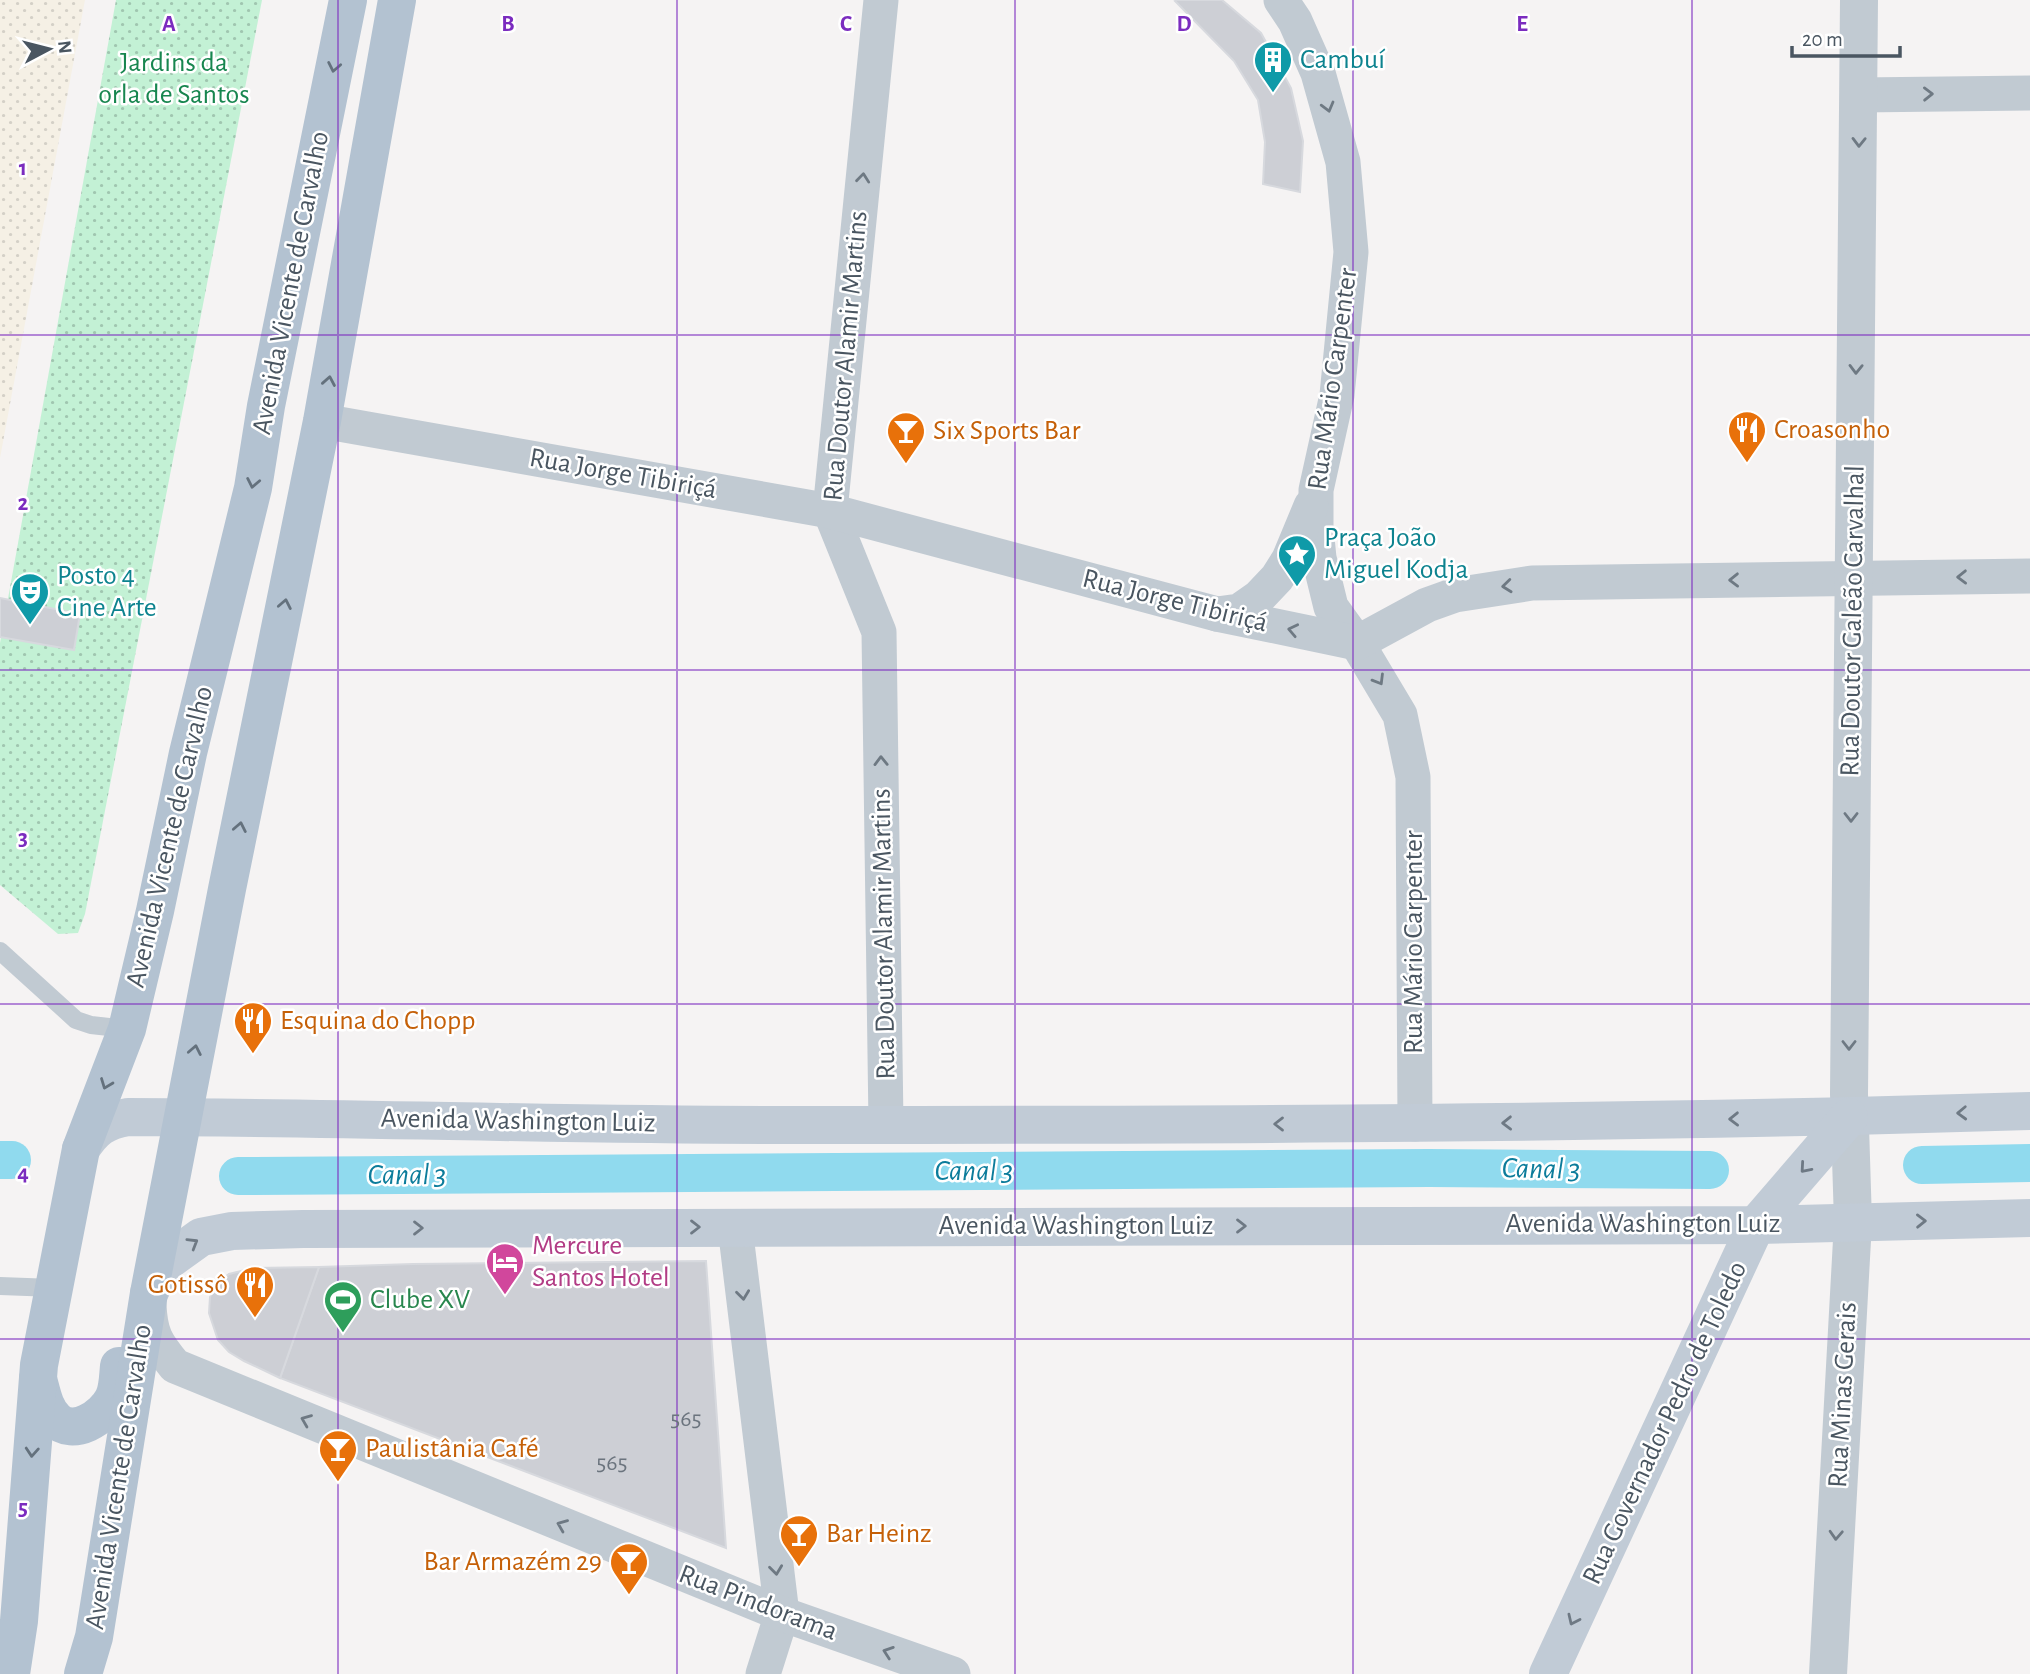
<svg xmlns="http://www.w3.org/2000/svg" width="2030" height="1674" font-family="'Alegreya Sans',sans-serif">
  <style>
    .grass { fill: url(#grass-dots) }
    .sand { fill: url(#sand-dots) }
    .lines { fill: none; stroke-linecap: round; stroke-linejoin: round }
    .canal { stroke: #90daee; stroke-width: 38 }
    .building { fill: #cdcfd5; stroke: #d7d9de; stroke-width: 2 }
    .service { stroke: #c1cad2; stroke-width: 18 }
    .minor { stroke: #c1cad2; stroke-width: 35 }
    .tertiary { stroke: #c1cad2; stroke-width: 38 }
    .secondary { stroke: #c1cbd6; stroke-width: 38 }
    .primary { stroke: #b3c2d1; stroke-width: 38 }
    .oneway { stroke: #64717d }
    .oneway2 { stroke: #6e7983 }
    .oneway3 { stroke: #6e7984 }
    .grid { fill: none; stroke: #7b2cbf; stroke-width: 2; stroke-opacity: 0.55 }
    .labels { text-anchor: middle; dominant-baseline: central; stroke-width: 5; stroke-linejoin: round; paint-order: stroke }
    .number-label { font-size: 24px; fill: #6b747e }
    .culture-label { font-size: 28px; fill: #0d838f; stroke: #fff; text-anchor: start }
    .park-label { font-size: 28px; fill: #17864f; stroke: #fff }
    .street-label { font-size: 28px; fill: #4a5661; stroke: #fff }
    .food-label { font-size: 28px; fill: #c56008; stroke: #fff; text-anchor: start }
    .hotel-label { font-size: 28px; fill: #b23c85; stroke: #fff; text-anchor: start }
    .leisure-label { font-size: 28px; fill: #27864d; stroke: #fff; text-anchor: start }
    .water-label { font-size: 30px; font-style: italic; fill: #0c7c9b; stroke: #fff }
    .grid-label { font-size: 23px; text-anchor: middle; font-weight: bold; fill: #7b2cbf; stroke: #fff; stroke-width: 5; stroke-linejoin: round; paint-order: stroke }
  </style>
  <defs>
    <pattern id="grass-dots" width="8" height="8" patternUnits="userSpaceOnUse" patternTransform="scale(1.75)"><rect width="8" height="8" fill="#c3f1d5"/><path d="M2 2h.1M6 6h.1" fill="none" stroke="#a0c6b0" stroke-width="1.8" stroke-linecap="round"/></pattern>
    <pattern id="sand-dots" width="8" height="8" patternUnits="userSpaceOnUse" patternTransform="scale(1.75)"><rect width="8" height="8" fill="#f5f0e5"/><path d="M2 2h.1M6 6h.1" fill="none" stroke="#d4d0c7" stroke-width="1.8" stroke-linecap="round"/></pattern>
  </defs>
  <rect width="100%" height="100%" fill="#f5f3f3"/>
  <polygon class="grass" points="116,0 262,0 85,914 78,933 58,934 0,885 0,643"/>
  <polygon class="sand" points="0,0 85,0 0,458"/>
  <g class="lines">
    <g class="canal">
      <polyline points="0,1160 12,1160"/>
      <polyline points="1922,1165 2030,1163"/>
      <polyline points="238,1176 1429,1168 1710,1170"/>
    </g>
  </g>
  <g class="building">
    <polygon points="1177,0 1222,0 1261,33 1291,88 1303,141 1300,192 1263,184 1265,142 1258,100 1234,61 1175,1"/>
    <polygon points="0,598 80,614 74,650 0,637"/>
    <polygon points="706,1261 726,1548 280,1378 319,1267 413,1264"/>
    <polygon points="319,1267 280,1378 244,1361 229,1352 218,1340 209,1313 210,1297 217,1283 229,1274 253,1268"/>
  </g>
  <g class="lines">
    <g class="service">
      <polyline points="0,951 76,1020 91,1025 127,1029"/>
      <polyline points="0,1286 54,1288"/>
    </g>
    <g class="minor">
      <polyline points="881,0 830,511 879,632 886,1124"/>
      <polyline points="1281,0 1295,21 1318,73 1343,162 1351,252 1337,395 1316,490 1316,528 1319,558 1331,607 1357,643 1400,715 1413,777 1415,1124"/>
      <polyline points="1859,95 2030,93"/>
      <polyline points="322,421 830,511 1217,614 1357,643 1427,605 1455,595 1532,583 2030,576"/>
      <polyline points="1217,614 1239,611 1259,597 1277,578 1289,559 1311,506"/>
      <polyline points="735,1227 782,1614 763,1674"/>
      <path d="M149,1304C150,1334 156,1343 175,1366L782,1614L953,1674"/>
    </g>
    <polyline class="tertiary" points="1828,1674 1853,1222 1849,1094 1859,0"/>
    <g class="secondary">
      <path d="M81,1149C94,1129 104,1121 128,1117C354,1117 580,1126 807,1125C1214,1125 1622,1124 2030,1111"/>
      <polyline points="149,1293 165,1263 201,1237 232,1231 303,1229 1756,1225 2030,1218"/>
      <polyline points="1548,1674 1756,1225 1849,1117"/>
    </g>
    <g class="primary">
      <path d="M38,1379C42,1393 44,1408 55,1419C73,1438 104,1417 113,1399C118,1390 118,1376 119,1366"/>
      <polyline points="11,1674 19,1621 39,1365 81,1149 127,1029 155,911 188,753 253,488 266,406 348,0"/>
      <polyline points="83,1674 94,1637 149,1293 227,889 322,421 397,0"/>
    </g>
  </g>
  <defs><path id="oneway-chevron" d="M-2-3.5L2.5 0L-2 3.5" fill="none" stroke-width="1.6" stroke-linecap="round" stroke-linejoin="round" transform="scale(1.75)"/></defs>
  <g class="oneway">
    <use href="#oneway-chevron" transform="translate(334 67) rotate(101)"/>
    <use href="#oneway-chevron" transform="translate(329 381) rotate(-80)"/>
    <use href="#oneway-chevron" transform="translate(253 483) rotate(101)"/>
    <use href="#oneway-chevron" transform="translate(285 604) rotate(-79)"/>
    <use href="#oneway-chevron" transform="translate(240 827) rotate(-79)"/>
    <use href="#oneway-chevron" transform="translate(195 1050) rotate(-79)"/>
    <use href="#oneway-chevron" transform="translate(106 1084) rotate(111)"/>
    <use href="#oneway-chevron" transform="translate(32 1452) rotate(94)"/>
  </g>
  <g class="oneway2">
    <use href="#oneway-chevron" transform="translate(1928 94) rotate(-1)"/>
    <use href="#oneway-chevron" transform="translate(1328 107) rotate(75)"/>
    <use href="#oneway-chevron" transform="translate(1859 142) rotate(91)"/>
    <use href="#oneway-chevron" transform="translate(863 178) rotate(-84)"/>
    <use href="#oneway-chevron" transform="translate(1856 369) rotate(91)"/>
    <use href="#oneway-chevron" transform="translate(1962 577) rotate(179)"/>
    <use href="#oneway-chevron" transform="translate(1734 580) rotate(179)"/>
    <use href="#oneway-chevron" transform="translate(1507 586) rotate(174)"/>
    <use href="#oneway-chevron" transform="translate(1293 630) rotate(-168)"/>
    <use href="#oneway-chevron" transform="translate(1379 680) rotate(59)"/>
    <use href="#oneway-chevron" transform="translate(881 761) rotate(-91)"/>
    <use href="#oneway-chevron" transform="translate(1851 817) rotate(90)"/>
    <use href="#oneway-chevron" transform="translate(1849 1045) rotate(90)"/>
    <use href="#oneway-chevron" transform="translate(743 1295) rotate(83)"/>
    <use href="#oneway-chevron" transform="translate(306 1420) rotate(-158)"/>
    <use href="#oneway-chevron" transform="translate(562 1525) rotate(-158)"/>
    <use href="#oneway-chevron" transform="translate(1836 1535) rotate(93)"/>
    <use href="#oneway-chevron" transform="translate(776 1570) rotate(83)"/>
    <use href="#oneway-chevron" transform="translate(888 1652) rotate(-161)"/>
  </g>
  <g class="oneway3">
    <use href="#oneway-chevron" transform="translate(1962 1113) rotate(178)"/>
    <use href="#oneway-chevron" transform="translate(1734 1119) rotate(179)"/>
    <use href="#oneway-chevron" transform="translate(1507 1123) rotate(179)"/>
    <use href="#oneway-chevron" transform="translate(1279 1124) rotate(-180)"/>
    <use href="#oneway-chevron" transform="translate(1805 1168) rotate(131)"/>
    <use href="#oneway-chevron" transform="translate(1921 1221) rotate(-1)"/>
    <use href="#oneway-chevron" transform="translate(1241 1226)"/>
    <use href="#oneway-chevron" transform="translate(695 1227)"/>
    <use href="#oneway-chevron" transform="translate(418 1228)"/>
    <use href="#oneway-chevron" transform="translate(193 1243) rotate(-31)"/>
    <use href="#oneway-chevron" transform="translate(1573 1620) rotate(115)"/>
  </g>
  <path class="grid" d="M338,0V1674M677,0V1674M1015,0V1674M1353,0V1674M1692,0V1674M0,335H2030M0,670H2030M0,1004H2030M0,1339H2030"/>
  <defs>
    <symbol id="building-pin" viewBox="-11 -11 22 30"><path d="M0 17L-7.5 6A9.5 9.5 0 1 1 7.5 6Z" fill="#0f9aa8" stroke="#fff"/><path d="M-4-6H4V6H1V3H-1V6H-4ZM-2.5-4.3h1.7v1.8h-1.7ZM.8-4.3h1.7v1.8H.8ZM-2.5-1h1.7V.8h-1.7ZM.8-1h1.7V.8H.8Z" fill="#fff"/></symbol>
    <symbol id="restaurant-pin" viewBox="-11 -11 22 30"><path d="M0 17L-7.5 6A9.5 9.5 0 1 1 7.5 6Z" fill="#e8710a" stroke="#fff"/><path d="M-5-6h1v4h1v-4h1v4h1v-4h1v5L-1.5 .5V6h-2V.5L-5-1ZM5-6V6H3V1.5H1.5Q1.5-4 5-6Z" fill="#fff"/></symbol>
    <symbol id="bar-pin" viewBox="-11 -11 22 30"><path d="M0 17L-7.5 6A9.5 9.5 0 1 1 7.5 6Z" fill="#e8710a" stroke="#fff"/><path d="M-6-5H6L.8 .8V4.5H3.5V6h-7V4.5H-.8V.8Z" fill="#fff"/></symbol>
    <symbol id="sight-pin" viewBox="-11 -11 22 30"><path d="M0 17L-7.5 6A9.5 9.5 0 1 1 7.5 6Z" fill="#0f9aa8" stroke="#fff"/><path d="M0-6L1.8-2.2L6-1.7L2.9 1.2L3.7 5.4L0 3.3L-3.7 5.4L-2.9 1.2L-6-1.7L-1.8-2.2Z" fill="#fff"/></symbol>
    <symbol id="theatre-pin" viewBox="-11 -11 22 30"><path d="M0 17L-7.5 6A9.5 9.5 0 1 1 7.5 6Z" fill="#0f9aa8" stroke="#fff"/><path d="M-5-5.5Q0-4 5-5.5V0Q5 5 0 6Q-5 5-5 0ZM-3.3-2.5H-1v1.5H-3.3ZM1-2.5H3.3v1.5H1ZM-2.8 1Q0 5.5 2.8 1Z" fill="#fff"/></symbol>
    <symbol id="hotel-pin" viewBox="-11 -11 22 30"><path d="M0 17L-7.5 6A9.5 9.5 0 1 1 7.5 6Z" fill="#d1479c" stroke="#fff"/><path d="M-6-4.5h1.5V1H6V5H4.5V3h-9V5H-6ZM-4 0a1.8 1.8 0 1 1 3.6 0ZM.5 0V-2.5h3Q6-2.5 6 0Z" fill="#fff"/></symbol>
    <symbol id="stadium-pin" viewBox="-11 -11 22 30"><path d="M0 17L-7.5 6A9.5 9.5 0 1 1 7.5 6Z" fill="#2e9e5b" stroke="#fff"/><path d="M0-5a6.5 5 0 1 0 0 10a6.5 5 0 1 0 0-10ZM-3.5-1.8h7v3.6h-7Z" fill="#fff"/></symbol>
  </defs>
  <g fill-rule="evenodd">
    <use href="#building-pin" x="1251" y="38" width="44" height="60"/>
    <use href="#restaurant-pin" x="1725" y="408" width="44" height="60"/>
    <use href="#bar-pin" x="884" y="409" width="44" height="60"/>
    <use href="#sight-pin" x="1275" y="532" width="44" height="60"/>
    <use href="#theatre-pin" x="8" y="570" width="44" height="60"/>
    <use href="#restaurant-pin" x="231" y="999" width="44" height="60"/>
    <use href="#hotel-pin" x="483" y="1240" width="44" height="60"/>
    <use href="#restaurant-pin" x="233" y="1263" width="44" height="60"/>
    <use href="#stadium-pin" x="321" y="1278" width="44" height="60"/>
    <use href="#bar-pin" x="316" y="1427" width="44" height="60"/>
    <use href="#bar-pin" x="777" y="1512" width="44" height="60"/>
    <use href="#bar-pin" x="607" y="1540" width="44" height="60"/>
  </g>
  <g class="labels">
    <g class="number-label">
      <text x="686" y="1419">565</text>
      <text x="612" y="1463">565</text>
    </g>
    <g class="culture-label">
      <text x="1300" y="60">Cambuí</text>
      <text x="1324" y="538">Praça João<tspan x="1324" dy="32">Miguel Kodja</tspan></text>
      <text x="57" y="576">Posto 4<tspan x="57" dy="32">Cine Arte</tspan></text>
    </g>
    <g class="park-label">
      <text x="174" y="63">Jardins da<tspan x="174" dy="32">orla de Santos</tspan></text>
    </g>
    <g class="street-label">
      <text transform="translate(291 283) rotate(-79)">Avenida Vicente de Carvalho</text>
      <text transform="translate(846 356) rotate(-85)">Rua Doutor Alamir Martins</text>
      <text transform="translate(1333 379) rotate(-82)">Rua Mário Carpenter</text>
      <text transform="translate(623 474) rotate(10)">Rua Jorge Tibiriçá</text>
      <text transform="translate(1175 601) rotate(14)">Rua Jorge Tibiriçá</text>
      <text transform="translate(1853 621) rotate(-89)">Rua Doutor Galeão Carvalhal</text>
      <text transform="translate(170 837) rotate(-77)">Avenida Vicente de Carvalho</text>
      <text transform="translate(884 934) rotate(-91)">Rua Doutor Alamir Martins</text>
      <text transform="translate(1414 942) rotate(-90)">Rua Mário Carpenter</text>
      <text transform="translate(518 1121) rotate(1)">Avenida Washington Luiz</text>
      <text x="1643" y="1224">Avenida Washington Luiz</text>
      <text x="1076" y="1226">Avenida Washington Luiz</text>
      <text transform="translate(1843 1395) rotate(-87)">Rua Minas Gerais</text>
      <text transform="translate(1665 1423) rotate(-65)">Rua Governador Pedro de Toledo</text>
      <text transform="translate(119 1477) rotate(-81)">Avenida Vicente de Carvalho</text>
      <text transform="translate(758 1603) rotate(21)">Rua Pindorama</text>
    </g>
    <g class="food-label">
      <text x="1774" y="430">Croasonho</text>
      <text x="933" y="431">Six Sports Bar</text>
      <text x="280" y="1021">Esquina do Chopp</text>
      <text x="228" y="1285" text-anchor="end">Gotissô</text>
      <text x="365" y="1449">Paulistânia Café</text>
      <text x="826" y="1534">Bar Heinz</text>
      <text x="602" y="1562" text-anchor="end">Bar Armazém 29</text>
    </g>
    <g class="hotel-label">
      <text x="532" y="1246">Mercure<tspan x="532" dy="32">Santos Hotel</tspan></text>
    </g>
    <g class="leisure-label">
      <text x="370" y="1300">Clube XV</text>
    </g>
    <g class="water-label">
      <text transform="translate(1541 1169) rotate(1)">Canal 3</text>
      <text x="974" y="1171">Canal 3</text>
      <text x="407" y="1175">Canal 3</text>
    </g>
  </g>
  <g class="grid-label">
    <text x="169" y="31">A</text>
    <text x="508" y="31">B</text>
    <text x="846" y="31">C</text>
    <text x="1184" y="31">D</text>
    <text x="1522" y="31">E</text>
    <text x="23" y="175">1</text>
    <text x="23" y="510">2</text>
    <text x="23" y="845">3</text>
    <text x="23" y="1180">4</text>
    <text x="23" y="1515">5</text>
  </g>
  <g transform="translate(49 49) rotate(83)" stroke="#ffffff" stroke-width="5" paint-order="stroke">
  <path d="M0-5L12 26L0 18L-12 26Z" fill="#4a5661"/>
  <text y="-10" font-size="19" font-weight="bold" text-anchor="middle" fill="#4a5661">N</text>
  </g>
  <path d="M1792 46v10h108v-10" fill="none" stroke="#4a5661" stroke-width="3.5"/>
  <text x="1802" y="46" font-size="21" fill="#4a5661" stroke="#ffffff" stroke-width="5" paint-order="stroke">20 m</text>
</svg>
